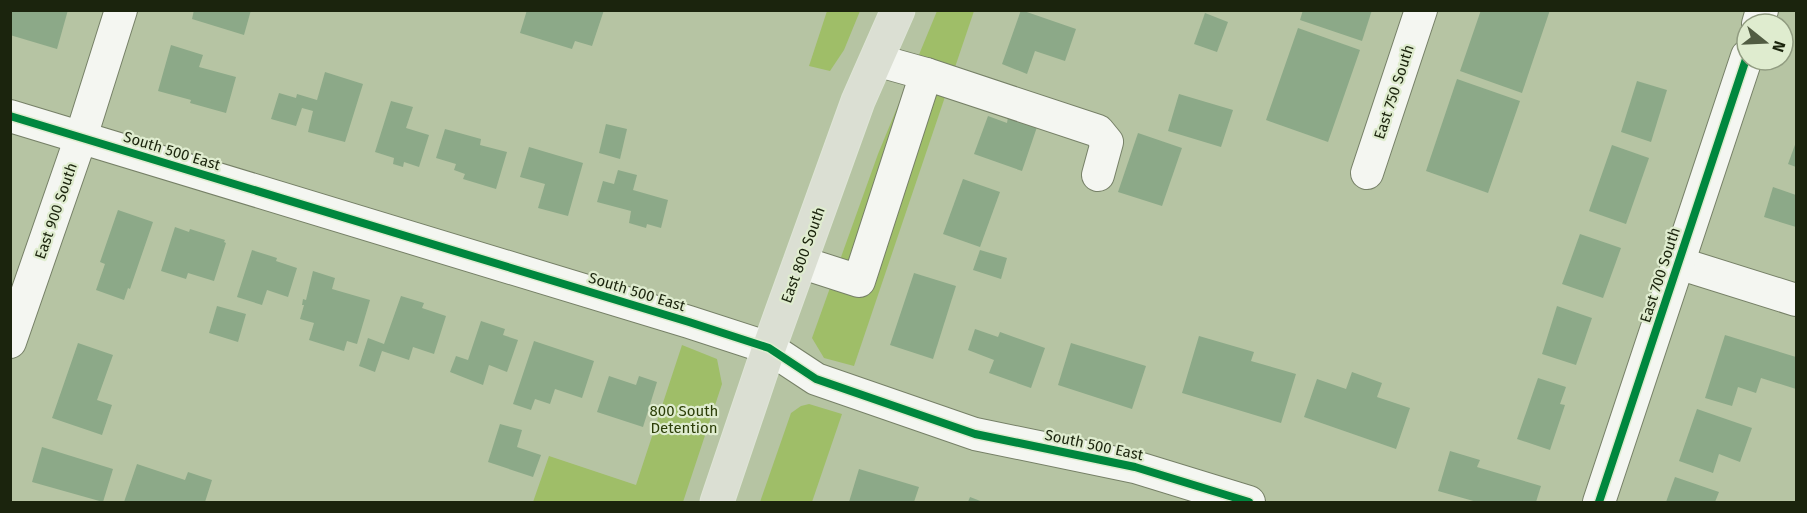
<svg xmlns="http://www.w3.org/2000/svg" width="1807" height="513" font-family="'Fira Sans',sans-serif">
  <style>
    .green { fill: #9fbe68 }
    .building { fill: #8ca988 }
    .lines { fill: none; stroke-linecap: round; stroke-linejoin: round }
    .minor-casing { stroke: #768067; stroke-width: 34 }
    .major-casing { stroke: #dee4d6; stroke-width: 35 }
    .minor { stroke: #f4f6f1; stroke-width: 32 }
    .major { stroke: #dbdfd3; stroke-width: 33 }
    .cycleway-casing { stroke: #dfeccf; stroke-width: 11 }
    .cycleway { stroke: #00873e; stroke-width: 8 }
    .labels { text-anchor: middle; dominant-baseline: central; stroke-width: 4.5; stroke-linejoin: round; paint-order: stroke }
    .street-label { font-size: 15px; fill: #1b240d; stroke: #dfeccf }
    .park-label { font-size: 15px; fill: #2c3e08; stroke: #dfeccf }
  </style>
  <rect width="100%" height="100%" fill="#b6c4a3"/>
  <g class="green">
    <polygon points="827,11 860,11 844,50 830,71 809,66"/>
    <polygon points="937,11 974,11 854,366 824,358 812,338 878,154"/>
    <polygon points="682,345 717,359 722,384 683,502 533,502 549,456 636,485"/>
    <polygon points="809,404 842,414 812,502 760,502 791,413 801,406"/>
  </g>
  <g class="building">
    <polygon points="10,10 68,10 57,49 10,35"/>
    <polygon points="194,10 251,10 244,35 192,19"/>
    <polygon points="527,10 604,10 592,46 575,41 572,49 520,33"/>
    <polygon points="1021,10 1076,29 1065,61 1035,51 1027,74 1002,64"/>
    <polygon points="1303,10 1372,10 1362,41 1300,20"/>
    <polygon points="1481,10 1550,10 1522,93 1460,71"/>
    <polygon points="1205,13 1228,22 1217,52 1194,44"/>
    <polygon points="1298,28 1360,50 1328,142 1266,120"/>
    <polygon points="171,45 203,55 199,67 236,77 226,113 190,103 191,100 158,91"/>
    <polygon points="325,72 363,84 345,142 308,132 313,111 302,108 296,126 271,119 279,93 296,98 297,94 317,100"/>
    <polygon points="1457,79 1520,101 1488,193 1426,171"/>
    <polygon points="1637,81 1667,90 1651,142 1621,132"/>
    <polygon points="1179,94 1233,110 1221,147 1168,131"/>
    <polygon points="391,101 413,107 406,128 429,135 419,167 404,162 403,167 393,164 394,158 375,152"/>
    <polygon points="988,116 1007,123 1008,117 1037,127 1022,171 974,154"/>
    <polygon points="606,124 627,129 620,159 599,153"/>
    <polygon points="445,129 481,139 480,145 507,152 496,189 463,179 465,174 454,170 456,164 436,158"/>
    <polygon points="1138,133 1182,148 1162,206 1118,192"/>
    <polygon points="1796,142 1796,167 1788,164"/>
    <polygon points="1612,145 1649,158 1626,224 1589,211"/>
    <polygon points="529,147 583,163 568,216 538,208 545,184 520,177"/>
    <polygon points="618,170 637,175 633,190 668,200 661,228 647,224 646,228 629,223 631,211 597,202 603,181 614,184"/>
    <polygon points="963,179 1000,192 980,247 943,234"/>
    <polygon points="1773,187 1796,195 1796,227 1764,217"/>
    <polygon points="118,210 153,222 130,289 128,288 124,300 96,290 105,264 100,262"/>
    <polygon points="175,227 189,232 190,229 225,240 224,242 226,243 214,281 188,273 186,279 161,271"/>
    <polygon points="1580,234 1621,248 1603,298 1562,284"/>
    <polygon points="252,250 277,258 276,261 297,268 288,297 267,290 262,305 237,297"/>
    <polygon points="980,250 1007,258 1001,279 973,270"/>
    <polygon points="313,271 335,278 332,289 370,300 357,344 347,341 344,351 309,340 314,323 300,319 304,305 302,305 303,299 306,300"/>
    <polygon points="914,273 956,286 933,359 890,345"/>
    <polygon points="401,296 424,303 422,308 446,316 434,354 413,347 409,360 382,351 375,372 359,366 368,338 384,344"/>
    <polygon points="217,306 246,314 238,342 209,333"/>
    <polygon points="1557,306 1592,318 1576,365 1542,354"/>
    <polygon points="481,321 505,329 503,335 518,340 507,372 489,365 483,385 450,372 456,356 468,360"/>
    <polygon points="975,329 998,337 1000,332 1045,348 1031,388 989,373 994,360 968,350"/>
    <polygon points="1725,335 1796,357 1796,389 1761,378 1756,393 1738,387 1732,406 1705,398"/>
    <polygon points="1199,336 1254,352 1251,361 1296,374 1281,423 1182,393"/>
    <polygon points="534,341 594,361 582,398 555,389 550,404 535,399 531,410 513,404"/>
    <polygon points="78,343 113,355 97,400 112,405 102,435 52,418"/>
    <polygon points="1071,343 1146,366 1132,409 1058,385"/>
    <polygon points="1352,372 1382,383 1377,397 1410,408 1396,449 1304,417 1317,379 1346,389"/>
    <polygon points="609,376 636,385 639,376 657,382 643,427 597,412"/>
    <polygon points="1538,378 1566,387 1560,404 1565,405 1550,450 1517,439"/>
    <polygon points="1697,409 1752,428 1740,462 1719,454 1713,473 1679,461"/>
    <polygon points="500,424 522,430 517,447 541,455 533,477 488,462"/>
    <polygon points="42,447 113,469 103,502 32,482"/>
    <polygon points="1450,451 1480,460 1477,467 1541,486 1536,502 1477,502 1438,491"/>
    <polygon points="137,464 185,480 188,472 212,480 205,502 124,502"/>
    <polygon points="859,469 919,487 914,502 849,502"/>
    <polygon points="1675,477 1719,492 1715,502 1666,502"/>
    <polygon points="970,497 983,502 968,502"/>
  </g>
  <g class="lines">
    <defs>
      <g id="minor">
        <polyline points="1758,24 1762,10"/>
        <polyline points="926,74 1098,131 1107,142 1098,175"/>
        <polyline points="10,116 689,322 769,348 816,379 975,434 1135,467 1249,502"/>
        <polyline points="1367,173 1421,10"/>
        <polyline points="800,262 859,281 926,74 876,60"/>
        <polyline points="1678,263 1796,300"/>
        <polyline points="10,342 81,137 121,10"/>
        <polyline points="1599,502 1747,56"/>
      </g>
      <polyline id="major" points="717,502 769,348 858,101 898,10"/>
    </defs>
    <use href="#minor" class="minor-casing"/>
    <use href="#major" class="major-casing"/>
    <use href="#minor" class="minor"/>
    <use href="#major" class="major"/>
    <defs>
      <g id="cycleway">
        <polyline points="10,116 689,322 769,348 816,379 975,434 1135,467 1249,502"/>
        <polyline points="1599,502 1747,56"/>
      </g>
    </defs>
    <use href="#cycleway" class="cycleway-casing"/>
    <use href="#cycleway" class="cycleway"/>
  </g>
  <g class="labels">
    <g class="street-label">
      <text transform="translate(1394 92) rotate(-72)">East 750 South</text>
      <text transform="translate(172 151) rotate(17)">South 500 East</text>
      <text transform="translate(56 211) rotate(-71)">East 900 South</text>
      <text transform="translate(803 255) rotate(-70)">East 800 South</text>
      <text transform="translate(1660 275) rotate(-72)">East 700 South</text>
      <text transform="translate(637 292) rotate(17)">South 500 East</text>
      <text transform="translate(1094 445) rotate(12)">South 500 East</text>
    </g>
    <g class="park-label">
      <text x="684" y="411">800 South<tspan x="684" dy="17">Detention</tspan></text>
    </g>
  </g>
  <rect width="1807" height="513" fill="none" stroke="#1b240d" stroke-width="24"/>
  <g transform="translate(1765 42) rotate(108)"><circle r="28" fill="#dfeccf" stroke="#919c81" stroke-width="1.5"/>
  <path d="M0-4.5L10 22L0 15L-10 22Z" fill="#515c42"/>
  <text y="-9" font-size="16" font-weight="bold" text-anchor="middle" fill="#1b240d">N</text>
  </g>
</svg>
